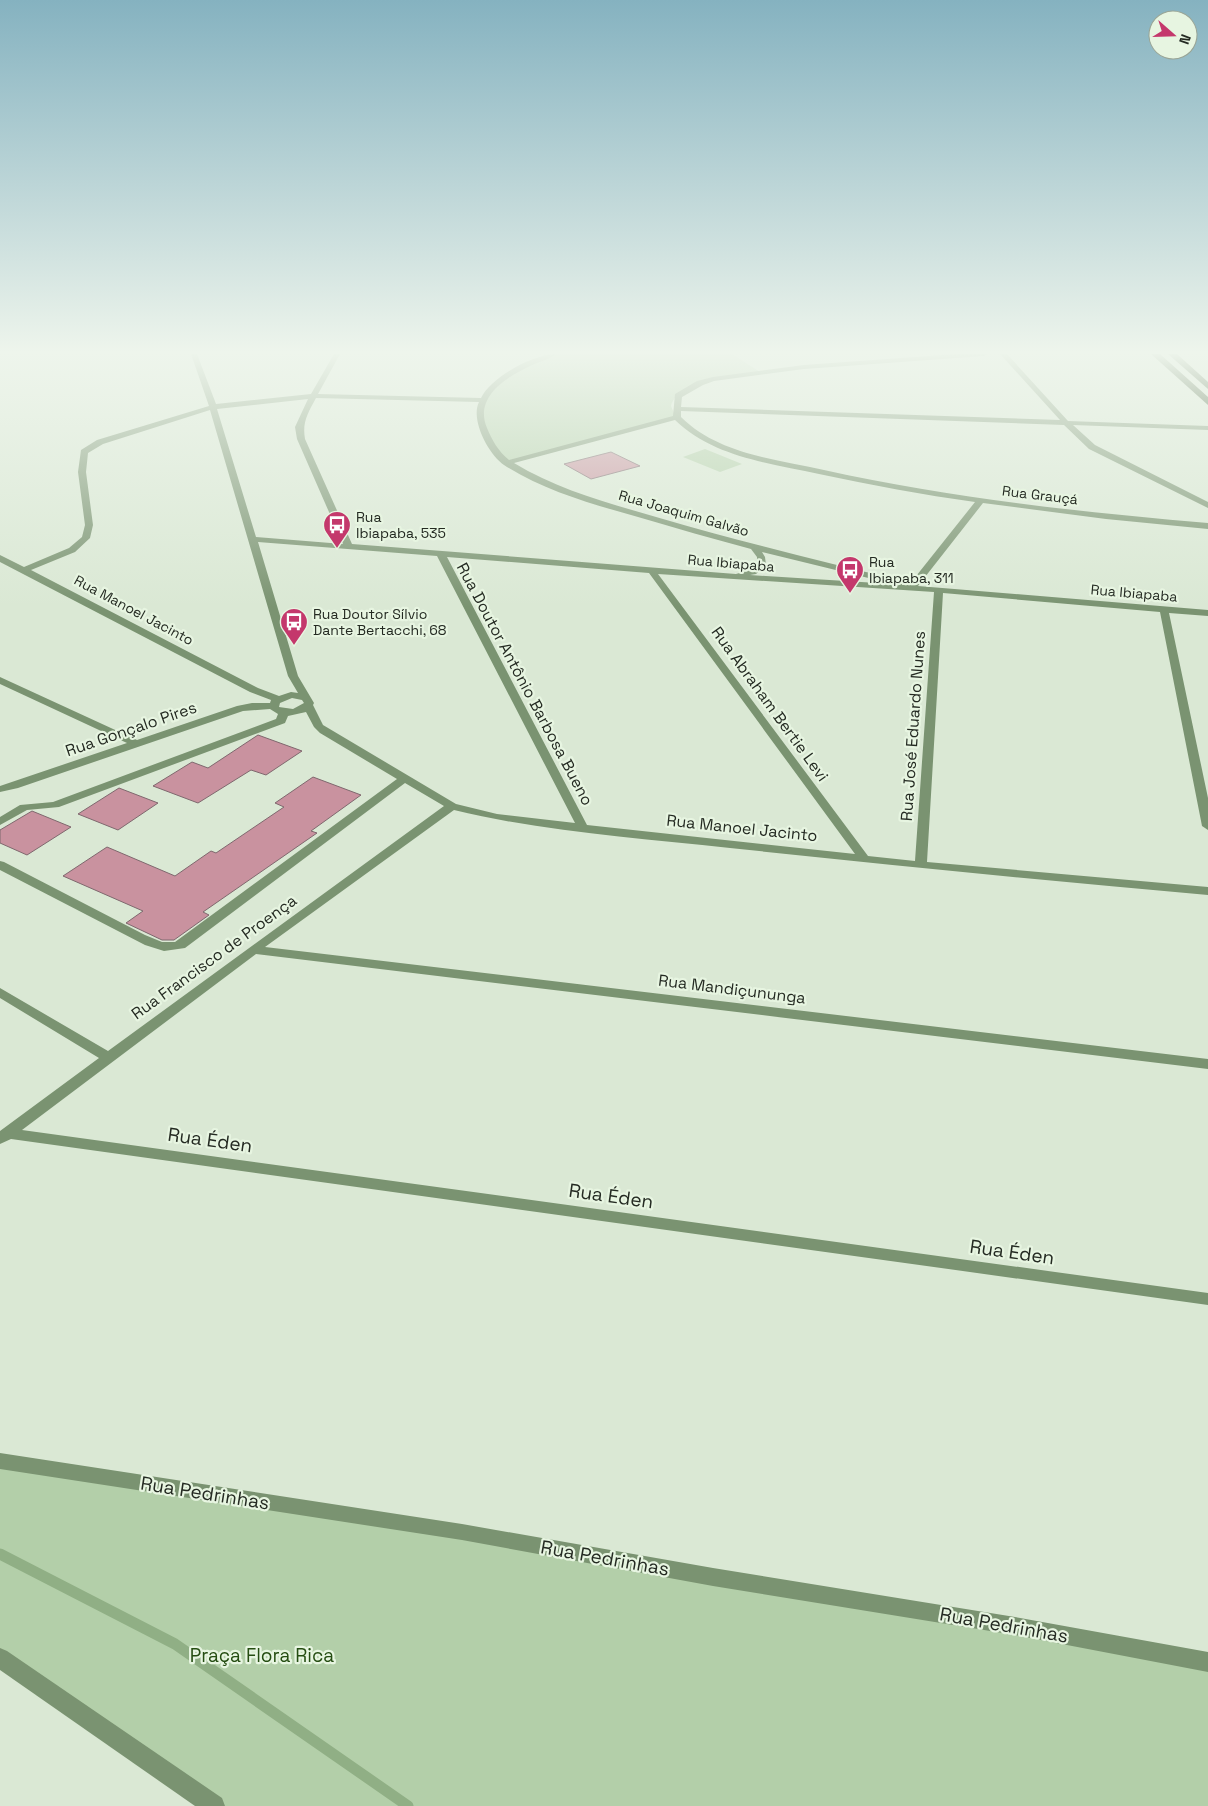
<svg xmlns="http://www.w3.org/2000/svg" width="1208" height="1806" font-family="'Space Grotesk',sans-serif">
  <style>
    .green { fill: #b3cfa9 }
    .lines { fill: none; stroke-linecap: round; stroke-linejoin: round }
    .stream { stroke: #90af85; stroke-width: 11 }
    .building { fill: #c9929f; stroke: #7f686e }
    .minor { fill: #7a9371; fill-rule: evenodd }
    .highway { fill: #163408; fill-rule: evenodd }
    .labels { text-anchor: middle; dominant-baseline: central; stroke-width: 4.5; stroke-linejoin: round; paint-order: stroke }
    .far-street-label { font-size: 14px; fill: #242a22; stroke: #e7f5e1 }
    .far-poi-label { font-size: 14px; fill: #242a22; stroke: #e7f5e1; text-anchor: start }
    .street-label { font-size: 16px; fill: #242a22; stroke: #e7f5e1 }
    .near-street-label { font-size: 19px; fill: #242a22; stroke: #e7f5e1 }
    .near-park-label { font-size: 19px; fill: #254d12; stroke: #e7f5e1 }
  </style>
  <rect width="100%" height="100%" fill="#dae8d4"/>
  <g class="green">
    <path d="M556,354H732L760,372C734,376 680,377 671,406L676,418L508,462L493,445L481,422L483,400L514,371Z"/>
    <polygon points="705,449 742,464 720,472 683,457"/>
    <polygon points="0,1461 1208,1662 1208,1806 214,1806 0,1658"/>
  </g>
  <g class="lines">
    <polyline class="stream" points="0,1554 175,1644 408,1806"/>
  </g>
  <g class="building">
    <polygon points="611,452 640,466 591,479 564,464"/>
    <polygon points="258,735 302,751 266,775 251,770 198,803 153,786 192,762 208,768"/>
    <polygon points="313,777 361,795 311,831 317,833 203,912 209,915 174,940 162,940 126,923 143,911 63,876 107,847 175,876 211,851 216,853 284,807 275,803"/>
    <polygon points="119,788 158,803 118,830 78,814"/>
    <polygon points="32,811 71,827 27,855 0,843 0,830"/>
  </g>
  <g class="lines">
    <g class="minor">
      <path d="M191,354H197L216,404L311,394L334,354H340L318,394L481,398C491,377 534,354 556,354C549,360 537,362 528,367C505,378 474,398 487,428C492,440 498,451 509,460L673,416L675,394L697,381L713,377L804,365L956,354H987L984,356L804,369L714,381L703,385L682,397L681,407L1060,420L1000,354H1007L1068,421L1208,426V430L1073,425L1095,445L1208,502V508L1089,449L1064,425L681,411V417C718,454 775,459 824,470C951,498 1079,512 1208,523V529L1106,519L983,503L918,586L1208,610V616L1169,613L1208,798V830L1202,826L1160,612L943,593L927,862L1208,887V895C1048,881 889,865 730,848C638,838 544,832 454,810L265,947L1208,1059V1069L256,954L22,1130L1208,1293V1305L11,1139L0,1144V1131L99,1058L0,998V988L108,1051L444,806L405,783L185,948L164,951L145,945L0,870V861L4,862L145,935L162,942H175L397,779L320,733L314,727L306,712L288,716L285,723L59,807L27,810L0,825V817L20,805L53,802L276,719L278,714L270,709L243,711L18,788L0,792V786L127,743L0,684V677L137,740L237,706L252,703H270L271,700L250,692L0,562V555L24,567L69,548L82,537L85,525L78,472L81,450L97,440L209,406ZM316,398L479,402C470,420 489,455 504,465C544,491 592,504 638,517C676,528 713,539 751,549L757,557V564L750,570L736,574L352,544L305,439C302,422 308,413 316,398ZM308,399L295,427L297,439L343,544L256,537L217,409ZM210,410L288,676L298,693L291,692L279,696L258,688L31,570L75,552L90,538L93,525L86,472L88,453L103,444ZM675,420C713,457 769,463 819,474C871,485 923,495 975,502L909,585H902V581C822,561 742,542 663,519C612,504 560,491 514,463ZM258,542L437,556L575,823L497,814L456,804L323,725L313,705L314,703L298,676ZM762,552L893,584L750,575L756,574L766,565L765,557ZM447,557L649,573L855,854L587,825ZM658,574L934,592L915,861L868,856ZM292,698L302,700L304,703L293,709L279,707L280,703Z"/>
      <polygon points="0,1453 462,1524 713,1568 1015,1617 1208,1652 1208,1672 1015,1635 713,1586 462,1540 0,1469"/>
      <polygon points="0,1648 7,1651 222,1798 225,1806 195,1806 0,1670"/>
    </g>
    <g class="highway">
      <polygon points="1151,354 1160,354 1208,397 1208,405"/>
      <polygon points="1168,354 1177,354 1208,382 1208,389"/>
    </g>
  </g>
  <linearGradient id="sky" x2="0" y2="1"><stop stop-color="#85b2c0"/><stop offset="0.58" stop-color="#eef5ec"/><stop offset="1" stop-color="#eef5ec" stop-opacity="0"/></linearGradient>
  <rect width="1208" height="607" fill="url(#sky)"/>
  <defs>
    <symbol id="bus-pin" viewBox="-11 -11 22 30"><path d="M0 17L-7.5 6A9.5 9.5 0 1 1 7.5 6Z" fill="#c4386c" stroke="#e7f5e1"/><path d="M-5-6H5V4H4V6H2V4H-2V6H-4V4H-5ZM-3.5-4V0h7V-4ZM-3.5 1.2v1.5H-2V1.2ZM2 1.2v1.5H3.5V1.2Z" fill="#fff"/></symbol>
  </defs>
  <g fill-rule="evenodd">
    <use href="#bus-pin" x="321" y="509" width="32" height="43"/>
    <use href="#bus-pin" x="834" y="554" width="32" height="43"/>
    <use href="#bus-pin" x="278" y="606" width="32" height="43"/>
  </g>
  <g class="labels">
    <g class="far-street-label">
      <text transform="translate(1040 495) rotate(7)">Rua Grauçá</text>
      <text transform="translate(684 513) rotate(16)">Rua Joaquim Galvão</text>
      <text transform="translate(731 563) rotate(5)">Rua Ibiapaba</text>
      <text transform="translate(1134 593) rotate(5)">Rua Ibiapaba</text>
      <text transform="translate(134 610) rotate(28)">Rua Manoel Jacinto</text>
    </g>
    <g class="far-poi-label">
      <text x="356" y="517">Rua<tspan x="356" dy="16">Ibiapaba, 535</tspan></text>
      <text x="869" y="562">Rua<tspan x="869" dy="16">Ibiapaba, 311</tspan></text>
      <text x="313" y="614">Rua Doutor Sílvio<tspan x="313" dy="16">Dante Bertacchi, 68</tspan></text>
    </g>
    <g class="street-label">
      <text transform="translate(525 684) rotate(62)">Rua Doutor Antônio Barbosa Bueno</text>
      <text transform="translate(770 704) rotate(54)">Rua Abraham Bertie Levi</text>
      <text transform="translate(913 726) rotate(-86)">Rua José Eduardo Nunes</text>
      <text transform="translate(131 729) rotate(-19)">Rua Gonçalo Pires</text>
      <text transform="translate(742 828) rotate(6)">Rua Manoel Jacinto</text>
      <text transform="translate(214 957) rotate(-36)">Rua Francisco de Proença</text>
      <text transform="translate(732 989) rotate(7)">Rua Mandiçununga</text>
    </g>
    <g class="near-street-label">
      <text transform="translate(210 1140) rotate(8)">Rua Éden</text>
      <text transform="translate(611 1196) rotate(8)">Rua Éden</text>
      <text transform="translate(1012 1252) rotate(8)">Rua Éden</text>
      <text transform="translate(205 1493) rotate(9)">Rua Pedrinhas</text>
      <text transform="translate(605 1558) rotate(10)">Rua Pedrinhas</text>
      <text transform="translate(1004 1625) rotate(10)">Rua Pedrinhas</text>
    </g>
    <g class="near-park-label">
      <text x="262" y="1655">Praça Flora Rica</text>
    </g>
  </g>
  <g transform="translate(1173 35) rotate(110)"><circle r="24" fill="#e7f5e1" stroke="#99a495"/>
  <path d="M0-4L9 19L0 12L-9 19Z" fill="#c4386c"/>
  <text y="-8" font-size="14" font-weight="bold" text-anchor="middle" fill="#242a22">N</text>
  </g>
</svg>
